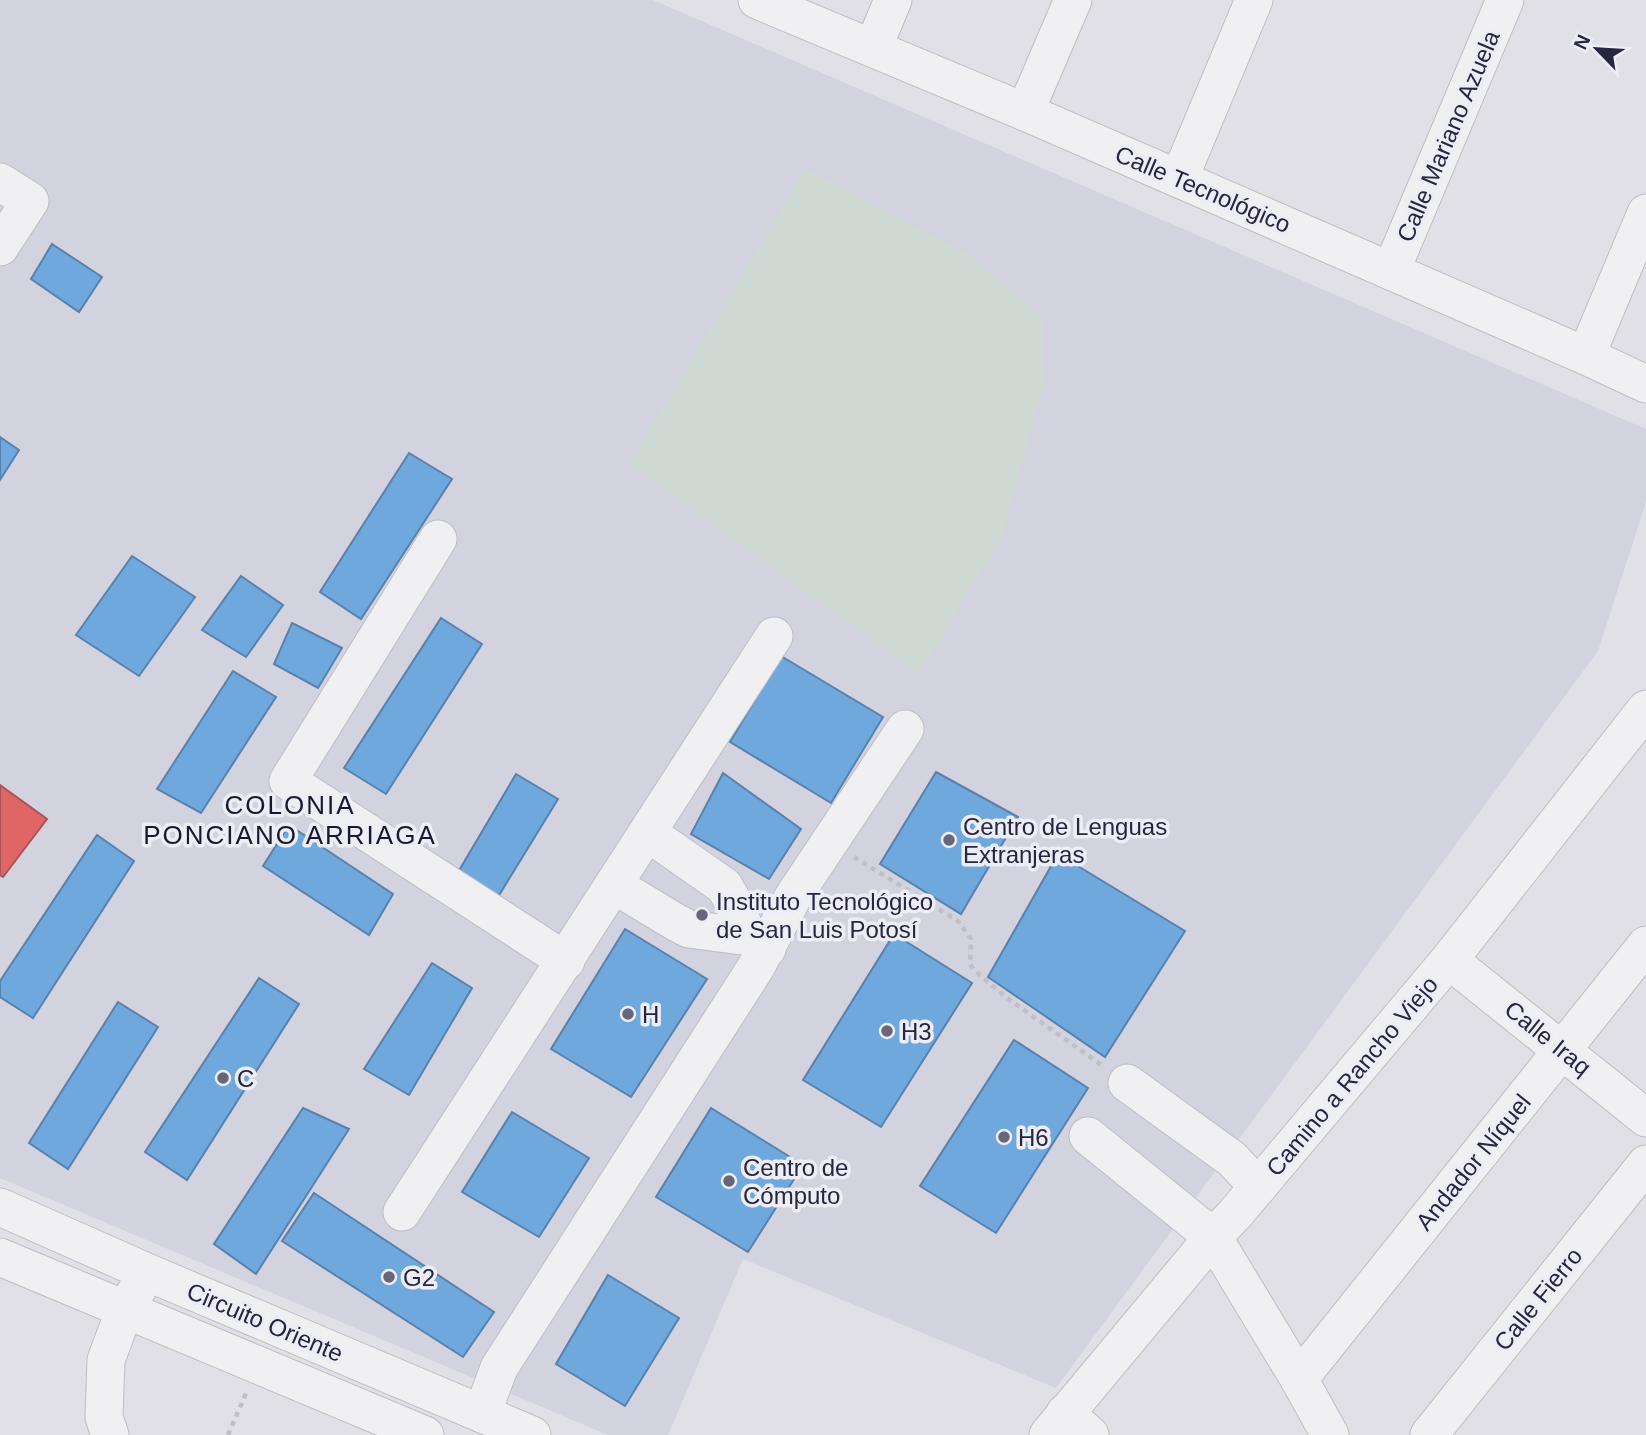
<svg xmlns="http://www.w3.org/2000/svg" width="1646" height="1435" font-family="Arial,sans-serif">
  <style>
    .built { fill: #d3d3df }
    .green { fill: #cdd9d2 }
    .shops { fill: #e06666; stroke: #a8535b; stroke-width: 2 }
    .schools { fill: #6fa8dc; stroke: #5981ad; stroke-width: 2 }
    .lines { fill: none; stroke-linecap: round; stroke-linejoin: round }
    .minor-casing { stroke: #bdbdc4; stroke-width: 39 }
    .path { stroke: #c0bfc6; stroke-width: 4.5; stroke-dasharray: 5 5; stroke-linecap: butt }
    .minor { stroke: #f0f0f3; stroke-width: 37 }
    .poi-dot { fill: #68677a; stroke: #ededf6; stroke-width: 2.5 }
    .labels { text-anchor: middle; dominant-baseline: central; stroke-width: 7; stroke-linejoin: round; paint-order: stroke }
    .street-label { font-size: 24px; fill: #272640; stroke: #ededf6 }
    .poi-label { font-size: 24px; fill: #272640; stroke: #ededf6; text-anchor: start }
    .neighbourhood-label { font-size: 26px; letter-spacing: 2px; fill: #1a1831; stroke: #ededf6 }
  </style>
  <rect width="100%" height="100%" fill="#e0e0e6"/>
  <polygon class="built" points="0,0 653,0 1646,429 1646,502 1598,651 1056,1388 743,1259 668,1435 608,1435 0,1178"/>
  <polygon class="green" points="806,168 970,256 1043,317 1045,379 1003,534 919,674 629,464"/>
  <polygon class="shops" points="0,785 47,819 3,877 0,875"/>
  <g class="schools">
    <polygon points="52,244 102,277 79,312 31,279"/>
    <polygon points="0,437 19,450 0,480"/>
    <polygon points="409,453 452,479 361,619 320,592"/>
    <polygon points="132,556 195,597 139,676 76,635"/>
    <polygon points="241,576 283,605 246,657 202,630"/>
    <polygon points="441,618 482,644 386,794 344,768"/>
    <polygon points="292,623 342,648 318,688 274,664"/>
    <polygon points="781,656 883,717 831,803 730,742"/>
    <polygon points="233,671 276,697 201,813 157,789"/>
    <polygon points="936,772 1018,817 961,914 880,864"/>
    <polygon points="723,773 801,829 769,879 691,834"/>
    <polygon points="516,774 558,799 493,905 454,879"/>
    <polygon points="289,825 393,894 369,935 263,866"/>
    <polygon points="97,835 134,861 33,1018 0,997 0,981"/>
    <polygon points="1058,854 1185,931 1105,1057 988,977"/>
    <polygon points="625,929 707,979 631,1097 551,1049"/>
    <polygon points="894,934 972,983 881,1127 803,1080"/>
    <polygon points="432,963 472,988 409,1095 364,1069"/>
    <polygon points="259,978 299,1004 187,1180 145,1152"/>
    <polygon points="118,1002 158,1027 68,1169 29,1143"/>
    <polygon points="1014,1040 1088,1088 996,1233 920,1186"/>
    <polygon points="303,1108 349,1129 256,1274 214,1244"/>
    <polygon points="711,1108 803,1165 748,1252 656,1197"/>
    <polygon points="512,1112 589,1158 539,1237 462,1192"/>
    <polygon points="314,1193 494,1312 463,1357 282,1241"/>
    <polygon points="608,1275 679,1318 625,1406 556,1364"/>
  </g>
  <g class="lines">
    <defs>
      <g id="minor">
        <polyline points="757,0 1025,112 1586,356 1646,384"/>
        <polyline points="873,48 893,0"/>
        <polyline points="1025,112 1073,0"/>
        <polyline points="1179,179 1254,0"/>
        <polyline points="0,182 30,201 0,247"/>
        <polyline points="1391,271 1505,0"/>
        <polyline points="1586,356 1646,213"/>
        <polyline points="438,539 288,781 566,961"/>
        <polyline points="648,833 724,886 731,898 749,937"/>
        <polyline points="614,885 677,923 689,929 749,937 767,949"/>
        <polyline points="1449,960 1646,1118"/>
        <polyline points="1127,1083 1232,1159 1258,1187"/>
        <polyline points="1088,1136 1213,1237 1299,1379 1330,1435"/>
        <polyline points="0,1207 149,1273 532,1435"/>
        <polyline points="402,1212 774,636"/>
        <polyline points="0,1257 425,1435"/>
        <polyline points="1299,1379 1646,945"/>
        <polyline points="1065,1413 1090,1435"/>
        <polyline points="482,1414 499,1368 756,967 793,897 905,729"/>
        <polyline points="110,1435 104,1417 106,1360 125,1309 137,1290"/>
        <polyline points="1048,1435 1213,1237 1235,1214 1449,960 1646,709"/>
        <polyline points="1429,1435 1646,1164"/>
      </g>
    </defs>
    <use href="#minor" class="minor-casing"/>
    <g class="path">
      <polyline points="854,857 958,921 971,939 970,964 974,970 1007,998 1103,1066"/>
      <polyline points="228,1435 247,1391"/>
    </g>
    <use href="#minor" class="minor"/>
  </g>
  <g class="poi-dot">
    <circle cx="949" cy="840" r="7"/>
    <circle cx="702" cy="915" r="7"/>
    <circle cx="628" cy="1014" r="7"/>
    <circle cx="887" cy="1031" r="7"/>
    <circle cx="223" cy="1078" r="7"/>
    <circle cx="1004" cy="1137" r="7"/>
    <circle cx="729" cy="1181" r="7"/>
    <circle cx="389" cy="1277" r="7"/>
  </g>
  <g class="labels">
    <g class="street-label">
      <text transform="translate(1448 136) rotate(-67)">Calle Mariano Azuela</text>
      <text transform="translate(1203 189) rotate(23)">Calle Tecnológico</text>
      <text transform="translate(1548 1038) rotate(39)">Calle Iraq</text>
      <text transform="translate(1352 1076) rotate(-50)">Camino a Rancho Viejo</text>
      <text transform="translate(1473 1162) rotate(-51)">Andador Níquel</text>
      <text transform="translate(1538 1299) rotate(-51)">Calle Fierro</text>
      <text transform="translate(265 1322) rotate(23)">Circuito Oriente</text>
    </g>
    <g class="poi-label">
      <text x="963" y="826">Centro de Lenguas<tspan x="963" dy="28">Extranjeras</tspan></text>
      <text x="716" y="901">Instituto Tecnológico<tspan x="716" dy="28">de San Luis Potosí</tspan></text>
      <text x="642" y="1014">H</text>
      <text x="901" y="1031">H3</text>
      <text x="237" y="1078">C</text>
      <text x="1018" y="1137">H6</text>
      <text x="743" y="1167">Centro de<tspan x="743" dy="28">Cómputo</tspan></text>
      <text x="403" y="1277">G2</text>
    </g>
    <g class="neighbourhood-label">
      <text x="290" y="805">COLONIA<tspan x="290" dy="30">PONCIANO ARRIAGA</tspan></text>
    </g>
  </g>
  <g transform="translate(1597 49) rotate(295)" stroke="#ededf6" stroke-width="5" paint-order="stroke">
  <path d="M0-5L12 26L0 18L-12 26Z" fill="#272640"/>
  <text y="-10" font-size="19" font-weight="bold" text-anchor="middle" fill="#272640">N</text>
  </g>
</svg>
